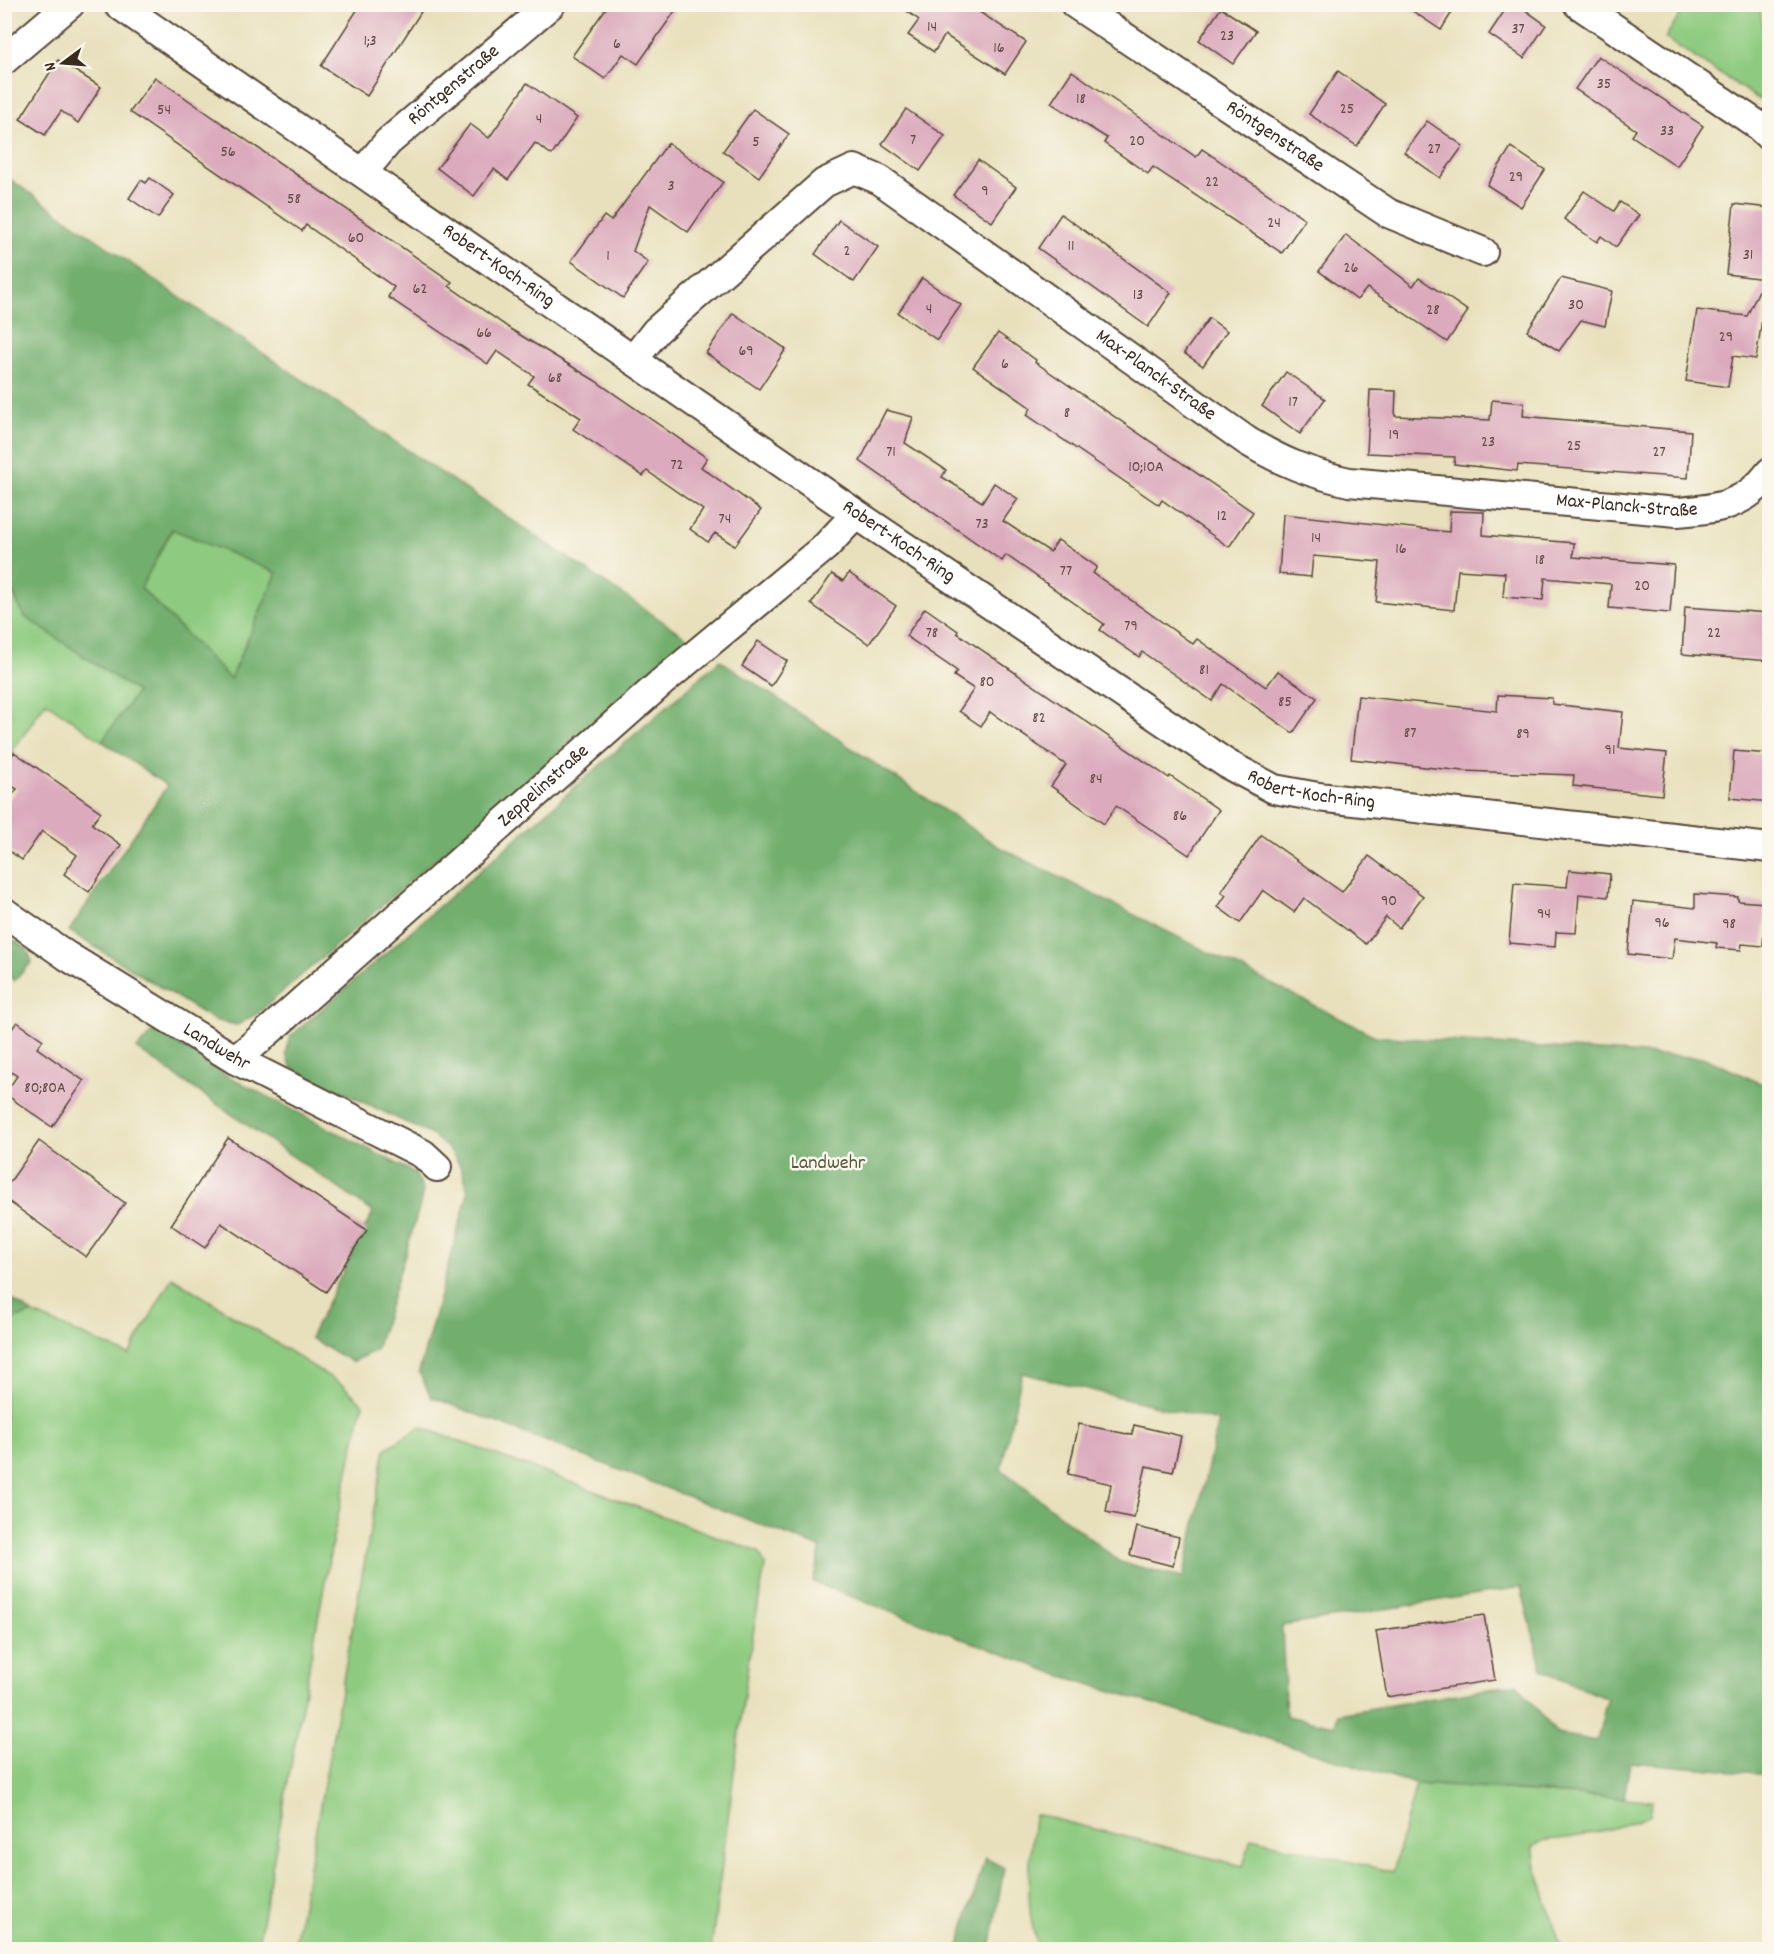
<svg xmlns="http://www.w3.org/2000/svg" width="1774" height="1954" font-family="Dekko,sans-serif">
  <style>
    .green { fill: #8ecb80; stroke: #647a4f; stroke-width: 1.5 }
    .forest { fill: #72af6e; stroke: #566c46; stroke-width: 1.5; fill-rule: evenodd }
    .building { fill: #dbabbd }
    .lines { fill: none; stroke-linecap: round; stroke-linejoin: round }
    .minor-casing { stroke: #554536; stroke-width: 32 }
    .minor { stroke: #fff; stroke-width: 28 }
    .labels { text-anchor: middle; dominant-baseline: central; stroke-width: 5; stroke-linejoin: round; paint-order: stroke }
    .number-label { font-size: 16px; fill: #634a46 }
    .street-label { font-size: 20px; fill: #3b2a1e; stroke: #fbf7ec }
    .park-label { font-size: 20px; fill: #545a3b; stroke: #fbf7ec }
  </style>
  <rect width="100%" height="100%" fill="#fbf7ec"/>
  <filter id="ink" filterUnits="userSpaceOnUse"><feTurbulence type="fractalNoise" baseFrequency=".0167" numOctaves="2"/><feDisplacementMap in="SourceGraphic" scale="12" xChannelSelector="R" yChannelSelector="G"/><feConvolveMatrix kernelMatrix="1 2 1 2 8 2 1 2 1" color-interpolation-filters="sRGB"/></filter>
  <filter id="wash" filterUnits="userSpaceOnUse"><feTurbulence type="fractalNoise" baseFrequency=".008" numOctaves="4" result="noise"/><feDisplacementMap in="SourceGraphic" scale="24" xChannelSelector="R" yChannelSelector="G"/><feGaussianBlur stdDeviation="1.35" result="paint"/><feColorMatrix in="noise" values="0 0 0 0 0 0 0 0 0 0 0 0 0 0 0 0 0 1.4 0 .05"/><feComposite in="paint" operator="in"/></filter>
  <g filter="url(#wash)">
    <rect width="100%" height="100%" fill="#e8e0bc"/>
    <g class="green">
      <polygon points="1687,4 1760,5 1770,91 1760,100 1665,38"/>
      <polygon points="173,529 277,573 230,679 140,588"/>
      <polygon points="4,575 24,616 137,692 102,741 46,702 5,762"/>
      <polygon points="172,1277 344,1386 363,1404 333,1538 257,1949 5,1950 5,1322 32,1313 129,1355"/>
      <polygon points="421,1427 759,1552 765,1565 749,1657 711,1949 294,1949 385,1449"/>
      <path d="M1416,1784L1652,1800L1650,1816C1624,1826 1596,1833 1568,1838C1556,1840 1543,1838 1533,1846L1536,1867L1562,1950L1039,1949C1022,1906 1031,1859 1034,1814L1243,1866L1251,1838L1393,1872Z"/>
    </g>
    <g class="forest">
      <path d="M4,175L182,299L689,639L257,1014L237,1025L214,1020L69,931L167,786L102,741L137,692L24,616L5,575ZM172,529L277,573L230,679L141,588Z"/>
      <path d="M720,660L999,847L1375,1036L1705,1058L1769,1087V1774L1630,1762L1624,1798L1416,1784L1056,1674L813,1582L821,1548L431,1397L419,1372L468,1193C463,1163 454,1151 430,1134L292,1068L286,1055L290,1037ZM1022,1373L1218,1421L1183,1578L1120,1562L1001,1469ZM1521,1587L1542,1670L1607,1699L1597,1741L1557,1734L1517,1684L1338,1714L1335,1726L1286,1716L1282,1626Z"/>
      <polygon points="4,934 27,949 32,962 14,981 5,972"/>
      <polygon points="155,1029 222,1073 415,1173 423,1190 420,1205 376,1350 352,1362 310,1338 373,1212 137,1049"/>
      <polygon points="5,1295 32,1313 5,1322"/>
      <polygon points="985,1858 1004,1868 990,1949 958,1949"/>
    </g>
    <g id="blocks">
      <g class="building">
        <polygon points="361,4 426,4 367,96 321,66"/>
        <polygon points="609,4 680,4 638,64 623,54 605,79 572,56"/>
        <polygon points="897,4 967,4 1026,42 1005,74 945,35 934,52 908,35 919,20"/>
        <polygon points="1402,4 1457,4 1441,30"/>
        <polygon points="1509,4 1517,4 1546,25 1524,58 1489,34"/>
        <polygon points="1221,8 1256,31 1233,64 1199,40"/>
        <polygon points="1598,56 1703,126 1677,166 1632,136 1636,130 1575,89"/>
        <polygon points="58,60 101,87 78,123 61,111 45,135 20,119"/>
        <polygon points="1072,71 1196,157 1202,149 1305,219 1282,253 1153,167 1148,174 1104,143 1107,138 1051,103"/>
        <polygon points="1338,71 1385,104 1357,146 1309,114"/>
        <polygon points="155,77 452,282 449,286 512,330 594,380 707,458 701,467 761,510 735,546 715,533 708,542 690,529 703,510 647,471 643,476 573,429 581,418 528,384 534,376 497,351 488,364 388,297 394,287 306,225 302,231 130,112"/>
        <polygon points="527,83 577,118 552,155 535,143 508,180 494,169 474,196 437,168 470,124 489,138"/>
        <polygon points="753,109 789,134 759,177 723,151"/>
        <polygon points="906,109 945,136 920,171 882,144"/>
        <polygon points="1427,121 1463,146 1440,178 1404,152"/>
        <polygon points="668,143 723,182 688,232 650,205 633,251 648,262 623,298 571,261 604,216 611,221"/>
        <polygon points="1511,147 1545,170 1521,207 1487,185"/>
        <polygon points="978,160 1016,187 992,222 953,195"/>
        <polygon points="150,178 174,195 158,218 129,198 141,180 146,183"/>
        <polygon points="1584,191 1614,211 1620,202 1639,215 1616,247 1601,236 1597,242 1564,219"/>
        <polygon points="1734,204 1770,208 1765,279 1726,274"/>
        <polygon points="1061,214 1171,293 1148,327 1038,248"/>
        <polygon points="839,220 878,247 854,282 815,254"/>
        <polygon points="1346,235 1413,286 1419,278 1468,311 1447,342 1367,288 1357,300 1319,271"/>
        <polygon points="922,278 961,305 937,340 898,313"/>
        <polygon points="1561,278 1612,291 1605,326 1581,320 1559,351 1527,331"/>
        <polygon points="1762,284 1767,286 1756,359 1733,356 1728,387 1686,381 1697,310 1747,316"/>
        <polygon points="733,313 786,349 759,389 706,353"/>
        <polygon points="1209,318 1227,331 1203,366 1184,353"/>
        <polygon points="998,333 1036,360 1035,362 1253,512 1229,547 1162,500 1159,505 1027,415 1031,408 973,367"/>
        <polygon points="1286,372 1325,399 1300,434 1262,406"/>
        <polygon points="1370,390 1396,391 1395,416 1490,420 1492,400 1524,403 1523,416 1691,431 1688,478 1518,465 1517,471 1454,464 1455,457 1367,453"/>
        <polygon points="886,410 913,417 905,443 946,470 942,477 982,502 994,483 1018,499 1003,521 1050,552 1058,540 1097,567 1093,573 1193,644 1197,639 1266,687 1278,671 1317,698 1293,733 1223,684 1212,701 1142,652 1139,657 1100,630 1104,624 1006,555 1002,561 860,461"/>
        <polygon points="1450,511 1484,512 1483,535 1574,543 1573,557 1674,565 1670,613 1609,608 1611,584 1545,578 1543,600 1503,597 1505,573 1458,570 1454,610 1376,602 1380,562 1313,556 1311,577 1279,574 1283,514 1449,532"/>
        <polygon points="849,573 896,606 869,644 811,604 832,574 843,581"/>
        <polygon points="1685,607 1770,613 1770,661 1682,654"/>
        <polygon points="925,608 958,631 957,633 1169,778 1170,776 1219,810 1189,855 1116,806 1104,824 1051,786 1066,765 990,712 981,726 959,711 974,689 954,676 957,671 906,636"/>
        <polygon points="758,641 787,661 771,686 742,666"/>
        <polygon points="1498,695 1552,698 1552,704 1623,712 1619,748 1667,753 1662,795 1573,786 1574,775 1463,771 1351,759 1358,696 1497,711"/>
        <polygon points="1734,751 1770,754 1770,802 1730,798"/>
        <polygon points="14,752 101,812 92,824 121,845 89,892 64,874 77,855 42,831 22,860 4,847 4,806 17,789 4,781 4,768"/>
        <polygon points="1261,835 1342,892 1369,856 1423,896 1399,928 1386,917 1366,944 1304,898 1294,912 1263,890 1240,923 1218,907 1226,895 1221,892"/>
        <polygon points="1569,870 1610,874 1608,897 1579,894 1576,933 1556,932 1555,947 1509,943 1514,883 1567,887"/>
        <polygon points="1695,894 1738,897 1738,901 1766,903 1763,946 1742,944 1741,950 1716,948 1717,943 1675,938 1672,959 1628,954 1633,901 1695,908"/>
        <polygon points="17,1022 43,1040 37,1048 84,1081 52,1127 5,1094 17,1076 4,1067 4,1039"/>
        <polygon points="228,1138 367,1230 326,1292 221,1223 205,1248 171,1225"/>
        <polygon points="39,1141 125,1203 86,1257 4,1198 4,1190"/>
        <polygon points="1079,1424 1132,1435 1134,1425 1181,1436 1173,1472 1146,1466 1134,1518 1106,1512 1111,1484 1068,1474"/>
        <polygon points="1137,1527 1179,1537 1173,1566 1130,1555"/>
        <polygon points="1484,1615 1495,1680 1387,1697 1376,1631"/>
      </g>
    </g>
  </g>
  <g filter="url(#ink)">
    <use href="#blocks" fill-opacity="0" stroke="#554536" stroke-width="1.5"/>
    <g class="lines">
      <defs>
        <g id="minor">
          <path id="s1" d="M118,4L856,514L1227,764L1274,789L1318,797L1770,848"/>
          <path id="s2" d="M1075,4L1388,213L1483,252"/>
          <polyline points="1578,4 1755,123 1770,137"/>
          <polyline points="4,60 70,4"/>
          <path id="s3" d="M363,172L388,142L551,4"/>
          <path id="s4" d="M633,360L656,331L824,183L854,169L880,180L1247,441C1282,462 1309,473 1349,482L1677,512C1717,509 1745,506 1770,472"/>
          <path id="s5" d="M4,912L67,956L236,1060L423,1154L437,1167"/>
          <path id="s6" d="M236,1060L662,682L826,546L856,514"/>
        </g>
      </defs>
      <use href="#minor" class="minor-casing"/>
      <use href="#minor" class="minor"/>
    </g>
  </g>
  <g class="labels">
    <g class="number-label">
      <text x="932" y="27">14</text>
      <text x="1518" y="29">37</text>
      <text x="1227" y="36">23</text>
      <text x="370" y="41">1;3</text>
      <text x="617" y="44">6</text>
      <text x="999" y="48">16</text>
      <text x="1604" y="84">35</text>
      <text x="1081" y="99">18</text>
      <text x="1347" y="109">25</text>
      <text x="164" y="110">54</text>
      <text x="539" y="119">4</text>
      <text x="1667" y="131">33</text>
      <text x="913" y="140">7</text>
      <text x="1137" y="141">20</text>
      <text x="756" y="142">5</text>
      <text x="1434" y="149">27</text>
      <text x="228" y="152">56</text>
      <text x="1516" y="177">29</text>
      <text x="1212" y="182">22</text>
      <text x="671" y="186">3</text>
      <text x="985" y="191">9</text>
      <text x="294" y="199">58</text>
      <text x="1274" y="223">24</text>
      <text x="356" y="238">60</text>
      <text x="1071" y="246">11</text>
      <text x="847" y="251">2</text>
      <text x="1748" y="255">31</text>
      <text x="608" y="256">1</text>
      <text x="1351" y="268">26</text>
      <text x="420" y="289">62</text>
      <text x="1138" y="295">13</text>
      <text x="1576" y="305">30</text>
      <text x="929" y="309">4</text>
      <text x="1433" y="310">28</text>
      <text x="484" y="333">66</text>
      <text x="1726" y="337">29</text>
      <text x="746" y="351">69</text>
      <text x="1005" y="364">6</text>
      <text x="555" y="378">68</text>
      <text x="1293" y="402">17</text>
      <text x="1067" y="413">8</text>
      <text x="1394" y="435">19</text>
      <text x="1488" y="442">23</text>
      <text x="1574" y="446">25</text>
      <text x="891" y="452">71</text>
      <text x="1659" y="452">27</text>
      <text x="677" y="465">72</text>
      <text x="1146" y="467">10;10A</text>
      <text x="1222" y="516">12</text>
      <text x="725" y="519">74</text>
      <text x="982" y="524">73</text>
      <text x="1316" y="538">14</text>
      <text x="1401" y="549">16</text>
      <text x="1540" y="560">18</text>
      <text x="1066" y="571">77</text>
      <text x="1642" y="586">20</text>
      <text x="1131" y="626">79</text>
      <text x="932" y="633">78</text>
      <text x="1714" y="633">22</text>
      <text x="1204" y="670">81</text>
      <text x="987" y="682">80</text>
      <text x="1285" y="702">85</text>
      <text x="1039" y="718">82</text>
      <text x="1410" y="733">87</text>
      <text x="1523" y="734">89</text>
      <text x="1610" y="750">91</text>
      <text x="1096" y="779">84</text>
      <text x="1180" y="816">86</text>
      <text x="1389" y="901">90</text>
      <text x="1544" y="914">94</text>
      <text x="1662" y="923">96</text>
      <text x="1729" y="924">98</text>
      <text x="45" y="1088">80;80A</text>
    </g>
    <g class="street-label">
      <text stroke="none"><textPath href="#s3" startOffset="126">Röntgenstraße</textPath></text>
      <text stroke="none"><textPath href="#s2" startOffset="240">Röntgenstraße</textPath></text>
      <text stroke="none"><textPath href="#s1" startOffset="462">Robert-Koch-Ring</textPath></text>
      <text stroke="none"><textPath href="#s4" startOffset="660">Max-Planck-Straße</textPath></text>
      <text stroke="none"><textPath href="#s4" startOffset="1162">Max-Planck-Straße</textPath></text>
      <text stroke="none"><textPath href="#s1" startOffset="948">Robert-Koch-Ring</textPath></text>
      <text stroke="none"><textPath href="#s6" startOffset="412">Zeppelinstraße</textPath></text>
      <text stroke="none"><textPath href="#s1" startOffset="1434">Robert-Koch-Ring</textPath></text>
      <text stroke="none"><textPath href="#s5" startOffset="252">Landwehr</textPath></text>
    </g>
    <g class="park-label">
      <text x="828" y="1164">Landwehr</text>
    </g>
  </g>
  <rect width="1774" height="1954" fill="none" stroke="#fbf7ec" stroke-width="24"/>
  <g transform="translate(63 63) rotate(254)" stroke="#fbf7ec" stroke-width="4.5" paint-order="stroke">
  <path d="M0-4.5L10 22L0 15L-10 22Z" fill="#3b2a1e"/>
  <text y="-9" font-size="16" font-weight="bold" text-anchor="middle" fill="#3b2a1e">N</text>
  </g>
</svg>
